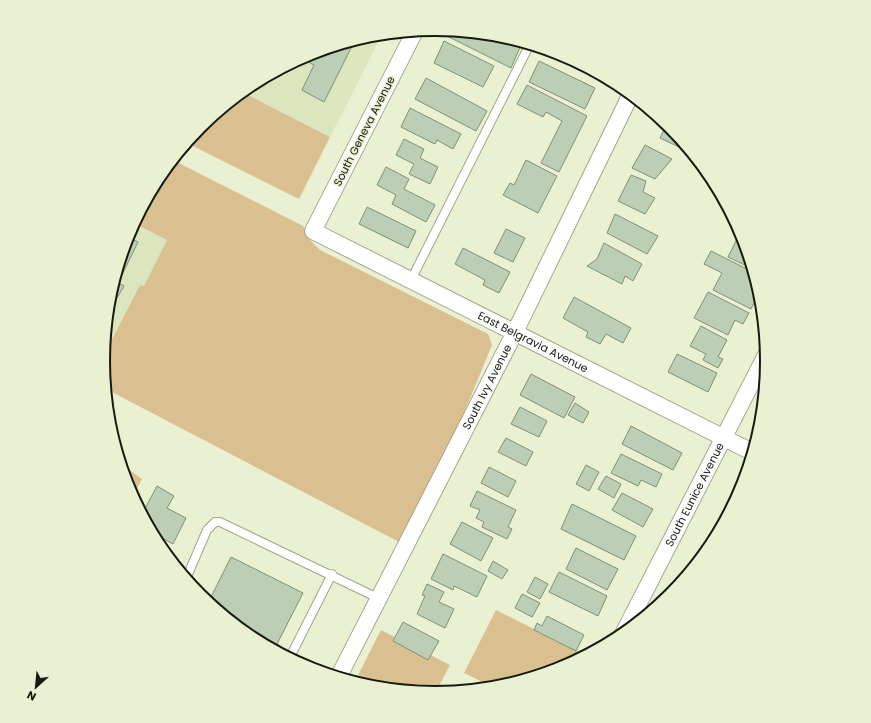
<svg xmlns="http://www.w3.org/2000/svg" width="871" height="723" font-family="Poppins,sans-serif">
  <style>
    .built { fill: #dbe5be }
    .green { fill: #dac090 }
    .building { fill: #bccfb4; stroke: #7e9077 }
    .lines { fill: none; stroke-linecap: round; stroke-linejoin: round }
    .service-casing { stroke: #a0a78a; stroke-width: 10 }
    .minor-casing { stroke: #a0a78a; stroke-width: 18 }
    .service { stroke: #fff; stroke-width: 8 }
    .minor { stroke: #fff; stroke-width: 16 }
    .labels { text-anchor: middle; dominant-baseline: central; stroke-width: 3; stroke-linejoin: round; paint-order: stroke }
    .street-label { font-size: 11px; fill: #171a0f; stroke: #e9f1d2 }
    .rim { fill: none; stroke: #171a0f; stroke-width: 2 }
  </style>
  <rect width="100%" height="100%" fill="#e9f1d2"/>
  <g class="built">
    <polygon points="382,34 330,137 242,92 251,85 308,54 371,35"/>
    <polygon points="134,223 168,239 144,287 140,285 104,355 109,296 128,234"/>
  </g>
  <g class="green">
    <polygon points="242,92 330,137 299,199 187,143 201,126"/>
    <polygon points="173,160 303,226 309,239 320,250 488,334 492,345 452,442 401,543 106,389 104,355 140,285 144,286 167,240 134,223 159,177"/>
    <polygon points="121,464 142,479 135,492 141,494 136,503 128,489"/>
    <path d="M496,610L583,654C574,671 520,682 500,688H495L464,673Z"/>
    <polygon points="381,630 450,665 435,694 370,688 354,683"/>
  </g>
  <g class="building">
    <polygon points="449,30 501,35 521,45 511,68 447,36"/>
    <polygon points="355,40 324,102 302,90 314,65 301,58 314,53 319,56 322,50"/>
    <polygon points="444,41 494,66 483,87 434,63"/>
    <polygon points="539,61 595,88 585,109 529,82"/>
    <polygon points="426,78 487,111 476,131 415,99"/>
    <polygon points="527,85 587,116 559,172 541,163 562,121 546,112 543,117 517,104"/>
    <polygon points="410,108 461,134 453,149 437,140 435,144 401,127"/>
    <polygon points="667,123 683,142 681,148 660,138"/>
    <polygon points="404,139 424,149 420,158 438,167 430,184 409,174 414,164 396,155"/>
    <polygon points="645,145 672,159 655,179 632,168"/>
    <polygon points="526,160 557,176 538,213 503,195 510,183 514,185"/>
    <polygon points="386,167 409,179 404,189 435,205 426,222 392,204 396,195 377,185"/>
    <polygon points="631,175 646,181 643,192 655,198 645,214 618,201"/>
    <polygon points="367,207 416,231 408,248 359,224"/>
    <polygon points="615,214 658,236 647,254 607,233"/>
    <polygon points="506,229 525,238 513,262 494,253"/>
    <polygon points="741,231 743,234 753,269 728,257"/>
    <polygon points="128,237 138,242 122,275 117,272"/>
    <polygon points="604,243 642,264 633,281 625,276 622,284 587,266 597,259"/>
    <polygon points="463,248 510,272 499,293 483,285 485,280 455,264"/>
    <polygon points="711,251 755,273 756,279 755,282 758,284 755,290 759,293 751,309 713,290 722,273 704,264"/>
    <polygon points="114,281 124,286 117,298 110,295"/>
    <polygon points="708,292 749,313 743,324 735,320 728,335 694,318"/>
    <polygon points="574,297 631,328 623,343 606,334 600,344 586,337 588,332 563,318"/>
    <polygon points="701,326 727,340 718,357 723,359 718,368 703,360 706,354 690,346"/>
    <polygon points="677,354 717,373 708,392 668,372"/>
    <polygon points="531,374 575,397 564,418 520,395"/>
    <polygon points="575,403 589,412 583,423 568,415"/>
    <polygon points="520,407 547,421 539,437 511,424"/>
    <polygon points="631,426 682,453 673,470 622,444"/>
    <polygon points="506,438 533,452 526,466 498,452"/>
    <polygon points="621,454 662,474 656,487 641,480 638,486 611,473"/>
    <polygon points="586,465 599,472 589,491 576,484"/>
    <polygon points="489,467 516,481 508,497 481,483"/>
    <polygon points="606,476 621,484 614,498 598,489"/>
    <polygon points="744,479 745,480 743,489 735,503 732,502"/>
    <polygon points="157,486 174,496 167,508 186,518 173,544 164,539 159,547 142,514"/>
    <polygon points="477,491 516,510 508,527 512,529 507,539 482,527 484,522 476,518 480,510 470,506"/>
    <polygon points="622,493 653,509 643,527 612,510"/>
    <polygon points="572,504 636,536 624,560 561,529"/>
    <polygon points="731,506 733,507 725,522 723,521"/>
    <polygon points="462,522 493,538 481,561 450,544"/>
    <polygon points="576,548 618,569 607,590 566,569"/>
    <polygon points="443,554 487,576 477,597 454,586 453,590 431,579"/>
    <polygon points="231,557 303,593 274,650 251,638 208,603"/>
    <polygon points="493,561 508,570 502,579 488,571"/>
    <polygon points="559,572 607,596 598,616 549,592"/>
    <polygon points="535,577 548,584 540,599 527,592"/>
    <polygon points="427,584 444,592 439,602 454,609 445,628 417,614 425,596 422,595"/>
    <polygon points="522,594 540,603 532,617 515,608"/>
    <polygon points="547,616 584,635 576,651 534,630 537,623 542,626"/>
    <polygon points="403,622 439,641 428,660 393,641"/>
  </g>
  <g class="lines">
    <defs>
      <g id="service">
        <polyline points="411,280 530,44"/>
        <polyline points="186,579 207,530 215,522 220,522 378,598"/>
        <polyline points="289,659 332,574"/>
      </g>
      <g id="minor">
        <path id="s1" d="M415,31L313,231L754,453"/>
        <path id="s2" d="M622,636L767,353"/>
        <path id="s3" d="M338,678L515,332L631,94"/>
      </g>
    </defs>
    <use href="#service" class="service-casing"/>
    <use href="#minor" class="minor-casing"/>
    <use href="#service" class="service"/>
    <use href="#minor" class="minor"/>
  </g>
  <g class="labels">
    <g class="street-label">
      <text transform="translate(364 131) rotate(-63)">South Geneva Avenue</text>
      <text stroke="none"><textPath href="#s1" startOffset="471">East Belgravia Avenue</textPath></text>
      <text stroke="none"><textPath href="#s3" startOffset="327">South Ivy Avenue</textPath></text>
      <text stroke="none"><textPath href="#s2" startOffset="159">South Eunice Avenue</textPath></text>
    </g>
  </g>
  <path d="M0 0H871V723H0ZM110 361a325 325 0 1 1 650 0a325 325 0 1 1-650 0Z" fill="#e9f1d2" fill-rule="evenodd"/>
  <path class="rim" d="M110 361a325 325 0 1 1 650 0a325 325 0 1 1-650 0Z"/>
  <g transform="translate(36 687) rotate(207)" stroke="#e9f1d2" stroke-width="3" paint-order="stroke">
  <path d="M0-3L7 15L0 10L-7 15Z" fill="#171a0f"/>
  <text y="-6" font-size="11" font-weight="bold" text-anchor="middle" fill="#171a0f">N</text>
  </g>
</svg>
